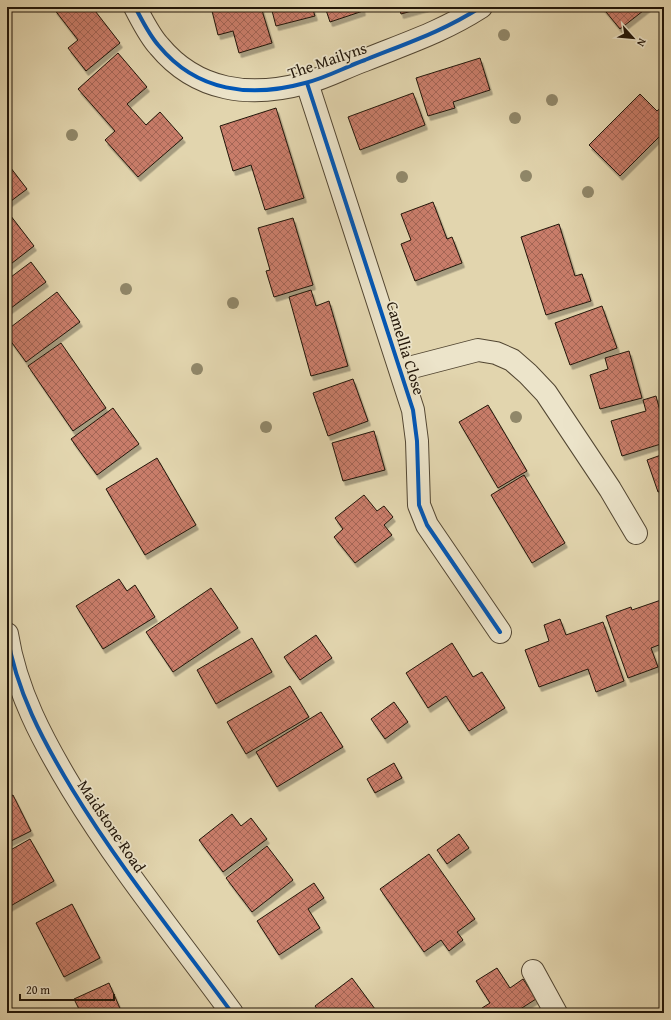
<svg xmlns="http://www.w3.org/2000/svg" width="671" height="1020" font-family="'Gentium Book Plus',serif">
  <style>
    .building { fill: url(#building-cross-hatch); stroke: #221609; filter: url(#shadow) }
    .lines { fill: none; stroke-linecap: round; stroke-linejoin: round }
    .minor-casing { stroke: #524632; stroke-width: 24 }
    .minor { stroke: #ece4ca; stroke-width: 22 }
    .cycleway-casing { stroke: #ece4ca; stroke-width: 6 }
    .cycleway { stroke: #0057b8; stroke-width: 4 }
    .tree { fill: #908769 }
    .labels { text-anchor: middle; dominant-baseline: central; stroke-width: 3.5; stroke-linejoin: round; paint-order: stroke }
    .street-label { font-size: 16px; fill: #221609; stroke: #ece4ca }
  </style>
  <defs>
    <pattern id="building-cross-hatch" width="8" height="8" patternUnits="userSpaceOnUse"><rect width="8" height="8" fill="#c97d6a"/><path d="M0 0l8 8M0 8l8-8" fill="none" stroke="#a36555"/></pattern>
    <filter id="shadow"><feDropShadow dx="2.5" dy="4.5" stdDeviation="0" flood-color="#0004"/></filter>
  </defs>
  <rect width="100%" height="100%" fill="#e2d5ae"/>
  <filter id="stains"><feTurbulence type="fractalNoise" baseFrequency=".005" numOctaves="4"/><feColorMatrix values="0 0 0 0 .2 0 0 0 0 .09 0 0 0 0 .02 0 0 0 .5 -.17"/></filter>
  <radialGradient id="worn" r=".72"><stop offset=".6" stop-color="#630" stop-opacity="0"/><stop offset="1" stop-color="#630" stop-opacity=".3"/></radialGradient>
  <g class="building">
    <polygon points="56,7 92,7 120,43 86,71 68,48 78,40 54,9"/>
    <polygon points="211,7 261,7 272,43 239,53 233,31 218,35"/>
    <polygon points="271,7 312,7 315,16 276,26"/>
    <polygon points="325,7 362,7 363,11 330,22"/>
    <polygon points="399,7 426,7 401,14"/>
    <polygon points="602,7 648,7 620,29"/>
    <polygon points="118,53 147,87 127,104 146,125 160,112 183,138 138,177 105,140 115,131 78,89"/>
    <polygon points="480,58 490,90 453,102 455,108 428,116 416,78"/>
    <polygon points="413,93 425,125 360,150 348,117"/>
    <polygon points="640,94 657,111 664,105 664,132 620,176 589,145"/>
    <polygon points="276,108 304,198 265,210 251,165 233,171 220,126"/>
    <polygon points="7,163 27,189 7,204"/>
    <polygon points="433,202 447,239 452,237 462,263 415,281 401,244 411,240 401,214"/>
    <polygon points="7,211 34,246 7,267"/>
    <polygon points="293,218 313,285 274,297 266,271 270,270 258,228"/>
    <polygon points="559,224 575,276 582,274 591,301 546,315 521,237"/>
    <polygon points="31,262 46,282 7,311 7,280"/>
    <polygon points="311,290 316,306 329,301 348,366 311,376 289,297"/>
    <polygon points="57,292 80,322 26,362 7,336 7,330"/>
    <polygon points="602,306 617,348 570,365 555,323"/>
    <polygon points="61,343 106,408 73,431 28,366"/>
    <polygon points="629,351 642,398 600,409 590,375 608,369 605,358"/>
    <polygon points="353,379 368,421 328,436 313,393"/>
    <polygon points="656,396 664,426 664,443 622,456 611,421 646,411 643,400"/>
    <polygon points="488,405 527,471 498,488 459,422"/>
    <polygon points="113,408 139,444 97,475 71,439"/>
    <polygon points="374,431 385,470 343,481 332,443"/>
    <polygon points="664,454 664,490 658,492 647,460"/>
    <polygon points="157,458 196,525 145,555 106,489"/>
    <polygon points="524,475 565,543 532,563 491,495"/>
    <polygon points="364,495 377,511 384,506 393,517 384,525 392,535 355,563 334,537 343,529 335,518"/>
    <polygon points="119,579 127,591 135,585 155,617 103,649 76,606"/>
    <polygon points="211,588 238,628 173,672 146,632"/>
    <polygon points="664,599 664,643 651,648 658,667 628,678 606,616 631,607 632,610"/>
    <polygon points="560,619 566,635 603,622 624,681 596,692 588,669 539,687 525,650 549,641 544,625"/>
    <polygon points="316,635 332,658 300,680 284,657"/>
    <polygon points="252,638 272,672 216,704 197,670"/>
    <polygon points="452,643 473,677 482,672 505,708 469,731 446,696 428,708 406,673"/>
    <polygon points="290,686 309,717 246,754 227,722"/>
    <polygon points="394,702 408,722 385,739 371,719"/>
    <polygon points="321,712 343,747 277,787 256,752"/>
    <polygon points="394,763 402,778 375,793 367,779"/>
    <polygon points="13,795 31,831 7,843 7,798"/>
    <polygon points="232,814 241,826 251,818 267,839 223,872 199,840"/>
    <polygon points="459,834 469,848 447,864 437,850"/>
    <polygon points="30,839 54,881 7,908 7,852"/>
    <polygon points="267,846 293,880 252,912 226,878"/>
    <polygon points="429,854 475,919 457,932 463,940 449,951 441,940 424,952 380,889"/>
    <polygon points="314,883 324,898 308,909 320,928 279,955 257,921"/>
    <polygon points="72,904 100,958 64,977 36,923"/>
    <polygon points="497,968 510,988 523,979 536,999 514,1013 485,1013 482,1008 490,1003 476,981"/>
    <polygon points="352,978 378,1013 320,1013 315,1006"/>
    <polygon points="109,983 122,1013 81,1013 74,999"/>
  </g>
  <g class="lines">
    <defs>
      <g id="minor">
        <path d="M135,7C142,20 149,35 159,46C197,92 251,98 305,83C326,78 345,67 365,60C407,43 442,32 481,7"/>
        <polyline points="307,83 413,410 417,441 419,505 427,525 500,632"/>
        <polyline points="401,370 478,350 496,353 512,360 528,374 546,393 610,489 636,533"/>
        <path d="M7,634C16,691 43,741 72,789C120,868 178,939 232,1013"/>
        <polyline points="533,971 556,1013"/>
      </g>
    </defs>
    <use href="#minor" class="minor-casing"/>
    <use href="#minor" class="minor"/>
    <defs>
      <g id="cycleway">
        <path d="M135,7C142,20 149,35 159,46C197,92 251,98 305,83C326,78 345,67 365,60C407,43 442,32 481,7"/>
        <polyline points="307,83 413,410 417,441 419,505 427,525 500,632"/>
        <path d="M7,634C16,691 43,741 72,789C120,868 178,939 232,1013"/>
      </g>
    </defs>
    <use href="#cycleway" class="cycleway-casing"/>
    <use href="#cycleway" class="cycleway"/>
  </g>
  <g class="tree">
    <circle cx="504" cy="35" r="6"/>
    <circle cx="552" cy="100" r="6"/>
    <circle cx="515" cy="118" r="6"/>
    <circle cx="72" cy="135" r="6"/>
    <circle cx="526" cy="176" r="6"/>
    <circle cx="402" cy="177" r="6"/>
    <circle cx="588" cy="192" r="6"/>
    <circle cx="126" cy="289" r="6"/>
    <circle cx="233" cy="303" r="6"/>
    <circle cx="197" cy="369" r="6"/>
    <circle cx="516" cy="417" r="6"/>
    <circle cx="266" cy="427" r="6"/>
  </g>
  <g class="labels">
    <g class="street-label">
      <text transform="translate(327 60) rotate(-19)">The Mailyns</text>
      <text transform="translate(406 348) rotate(73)">Camellia Close</text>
      <text transform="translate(112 826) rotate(56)">Maidstone Road</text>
    </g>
  </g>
  <rect width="671" height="1020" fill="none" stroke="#e2d5ae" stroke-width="24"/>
  <rect x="8" y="8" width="655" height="1004" fill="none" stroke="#221609" stroke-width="2"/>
  <rect x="12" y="12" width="647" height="996" fill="none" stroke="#221609"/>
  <g transform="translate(633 38) rotate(117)" stroke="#ece4ca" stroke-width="3" paint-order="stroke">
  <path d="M0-3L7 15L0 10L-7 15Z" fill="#221609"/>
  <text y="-6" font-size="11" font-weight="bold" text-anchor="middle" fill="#221609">N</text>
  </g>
  <path d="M20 994v6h94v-6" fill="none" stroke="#221609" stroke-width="2"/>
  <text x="26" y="994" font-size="12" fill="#221609" stroke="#ece4ca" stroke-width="3" paint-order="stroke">20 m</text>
  <rect width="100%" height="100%" filter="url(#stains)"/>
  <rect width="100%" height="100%" fill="url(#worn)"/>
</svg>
